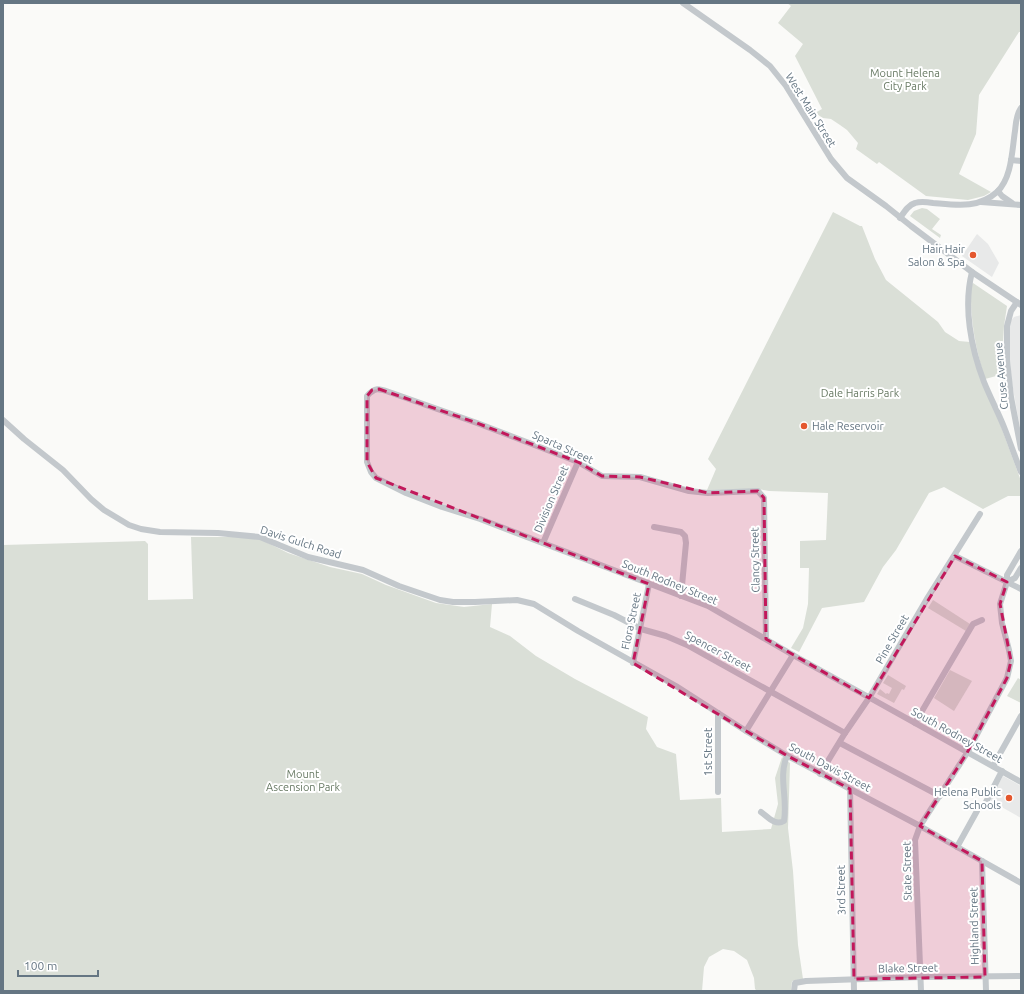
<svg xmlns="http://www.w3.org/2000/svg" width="1024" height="994" font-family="Ubuntu,sans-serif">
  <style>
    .built { fill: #e8e9e9 }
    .green { fill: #dadfd7 }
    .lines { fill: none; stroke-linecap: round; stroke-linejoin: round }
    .minor { stroke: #c3c8cc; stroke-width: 6 }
    .marked { fill: #c2185b; fill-opacity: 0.2; stroke: #c2185b; stroke-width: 3; stroke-dasharray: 8 5; stroke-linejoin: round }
    .poi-dot { fill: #e4572e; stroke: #fff; stroke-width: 1.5 }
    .labels { text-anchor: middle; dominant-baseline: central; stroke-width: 4; stroke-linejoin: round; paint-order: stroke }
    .park-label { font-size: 11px; fill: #687a64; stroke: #fff }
    .street-label { font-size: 11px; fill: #657683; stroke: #fff }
    .poi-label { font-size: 11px; fill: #657683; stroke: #fff; text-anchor: end }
  </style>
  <rect width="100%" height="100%" fill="#fafaf8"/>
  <g class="built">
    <polygon points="977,234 988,244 999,263 992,277 962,256"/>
    <polygon points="1021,315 1021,434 1012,383 1010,360 1010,322 1014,317"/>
    <polygon points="1003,776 1021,786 1021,818 991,801 991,797"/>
  </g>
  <g class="green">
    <polygon points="787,3 1021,3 1021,32 1019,32 979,95 976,134 959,174 991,192 984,196 968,200 926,196 879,162 877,164 856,149 858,143 847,130 840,125 831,119 823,118 815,113 822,109 795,56 803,44 778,23 791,6"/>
    <polygon points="922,208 927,209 940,219 932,229 941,235 940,238 910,216 914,211"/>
    <polygon points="833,212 860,226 862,226 875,259 886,280 938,322 945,332 959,341 970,342 1021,481 1021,496 1008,496 983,509 944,487 929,493 896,550 883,567 864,602 822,608 799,652 791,648 803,628 808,604 809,568 800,568 800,541 826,540 828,493 769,491 758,489 707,490 716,469 708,459"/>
    <path d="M973,283L1007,306L1004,326L1003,343L1008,398L1000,375L985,379C975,346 970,320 971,285Z"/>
    <polygon points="191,537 236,537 260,539 288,553 330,567 362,574 386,585 436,603 464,607 492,604 490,627 510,636 536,656 575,679 648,717 646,729 657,747 676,754 680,800 721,798 722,832 771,829 778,804 775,778 782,757 790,763 788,828 793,871 798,945 803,979 792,981 791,991 757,991 755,989 754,978 747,960 734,951 723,949 709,957 704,967 702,991 3,991 3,545 145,541 148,544 148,600 193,599"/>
    <polygon points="933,600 970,624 966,631 928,608"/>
    <polygon points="950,670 972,681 954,711 934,698"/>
    <polygon points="888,675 906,686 904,690 902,689 894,703 877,694 880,689 886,694 887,693 889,694 892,688 883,683"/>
    <polygon points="1018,678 1021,680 1021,703 1007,696"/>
  </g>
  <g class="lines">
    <g class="minor">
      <polyline points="683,3 750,50 770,66 786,86 831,159 847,178 886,206 911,226 972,272 1021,305"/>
      <polyline points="1011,160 1021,161"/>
      <polyline points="998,191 1002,196 1012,203"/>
      <polyline points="981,202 1021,205"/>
      <path d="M900,218C904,212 908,205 915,203C921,201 927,202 933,203C956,205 978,209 997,192C1012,178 1012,150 1015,131C1016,123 1016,115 1021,108"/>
      <path d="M972,272C963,307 971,348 984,382C990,397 998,412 1004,427C1010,442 1015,457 1021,472"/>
      <polyline points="1017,302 1011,311 1007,326 1007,360 1011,397 1021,449"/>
      <polyline points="3,420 24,439 63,470 91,499 104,510 129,525 141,529 160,532 218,533 260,537 308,557 363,570 399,586 440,600 453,602 475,602 517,600 534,604 578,631 676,686 746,731 786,755 920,826 1021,883"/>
      <polyline points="654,527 681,532 685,536 686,543 681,596"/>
      <polyline points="543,543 578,462"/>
      <polyline points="955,556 1021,589"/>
      <polyline points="1007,582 1015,578 1021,568"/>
      <polyline points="575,599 614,615 641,629 666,636 687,645 845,733"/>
      <path d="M766,639L764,498L758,491L708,493L689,491L640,477L602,476L578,462L550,451L477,423L392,393C380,389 376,386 367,396V462L371,472L376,478L406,493L442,507L480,519L708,606L793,655L1021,782"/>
      <polyline points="633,663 649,584"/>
      <polyline points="718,713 718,792"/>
      <polyline points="915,723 973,624 982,620"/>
      <polyline points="746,731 793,655"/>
      <polyline points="840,743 940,796"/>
      <polyline points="993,766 1021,716"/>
      <polyline points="820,774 845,733 869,698 928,597 980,514"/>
      <polyline points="850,789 854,991"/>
      <polyline points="986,802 1002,771"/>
      <path d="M761,812C768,817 775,826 784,821C788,798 778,777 787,756"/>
      <polyline points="957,847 977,811"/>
      <polyline points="982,861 986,991"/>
      <polyline points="794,991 795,983 806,981 921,977 1021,976"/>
      <polyline points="921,991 915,840 920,826 967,753 1007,678 1011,661 1009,650 1002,623 1000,604 1007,582 1007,575 1021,551"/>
    </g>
  </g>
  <path class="marked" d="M379,389L477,423L578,462L602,476L640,477L708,493L758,491L764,498L766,639L869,698L955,556L1007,582L1000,604L1011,661L1007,678L967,753L920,826L982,861L985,977L854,979L850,789L786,755L633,663L649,584L376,478L367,462V396L372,390Z"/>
  <g class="poi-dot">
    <circle cx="973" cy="255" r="4"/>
    <circle cx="804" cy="426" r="4"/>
    <circle cx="1009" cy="798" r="4"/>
  </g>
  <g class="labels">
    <g class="park-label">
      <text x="905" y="73">Mount Helena<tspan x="905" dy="13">City Park</tspan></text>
      <text x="860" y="393">Dale Harris Park</text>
      <text x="303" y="774">Mount<tspan x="303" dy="13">Ascension Park</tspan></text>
    </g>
    <g class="street-label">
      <text transform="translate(811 110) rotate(58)">West Main Street</text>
      <text transform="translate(1001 376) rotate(-95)">Cruse Avenue</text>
      <text transform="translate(563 447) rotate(24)">Sparta Street</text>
      <text transform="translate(551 499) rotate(-67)">Division Street</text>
      <text transform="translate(301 542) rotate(18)">Davis Gulch Road</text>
      <text transform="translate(755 560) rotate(-91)">Clancy Street</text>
      <text transform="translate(670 582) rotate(22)">South Rodney Street</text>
      <text transform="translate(631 621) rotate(-78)">Flora Street</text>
      <text transform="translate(892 639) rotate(-60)">Pine Street</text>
      <text transform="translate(718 651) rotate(28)">Spencer Street</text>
      <text transform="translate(957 735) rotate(29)">South Rodney Street</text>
      <text transform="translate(708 752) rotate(-90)">1st Street</text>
      <text transform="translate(830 767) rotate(28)">South Davis Street</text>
      <text transform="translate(907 871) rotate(-91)">State Street</text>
      <text transform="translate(841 890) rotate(-91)">3rd Street</text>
      <text transform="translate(974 926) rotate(-91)">Highland Street</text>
      <text transform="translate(908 968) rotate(-1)">Blake Street</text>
    </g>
    <g class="poi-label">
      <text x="965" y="249">Hair Hair<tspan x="965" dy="13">Salon &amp; Spa</tspan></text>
      <text x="812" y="426" text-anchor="start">Hale Reservoir</text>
      <text x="1001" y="792">Helena Public<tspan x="1001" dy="13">Schools</tspan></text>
    </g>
  </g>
  <rect width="1024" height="994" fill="none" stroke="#657683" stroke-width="8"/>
  <path d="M18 970v6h80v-6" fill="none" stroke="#657683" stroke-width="2"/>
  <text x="24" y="970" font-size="12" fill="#657683" stroke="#ffffff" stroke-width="3" paint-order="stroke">100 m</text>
</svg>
